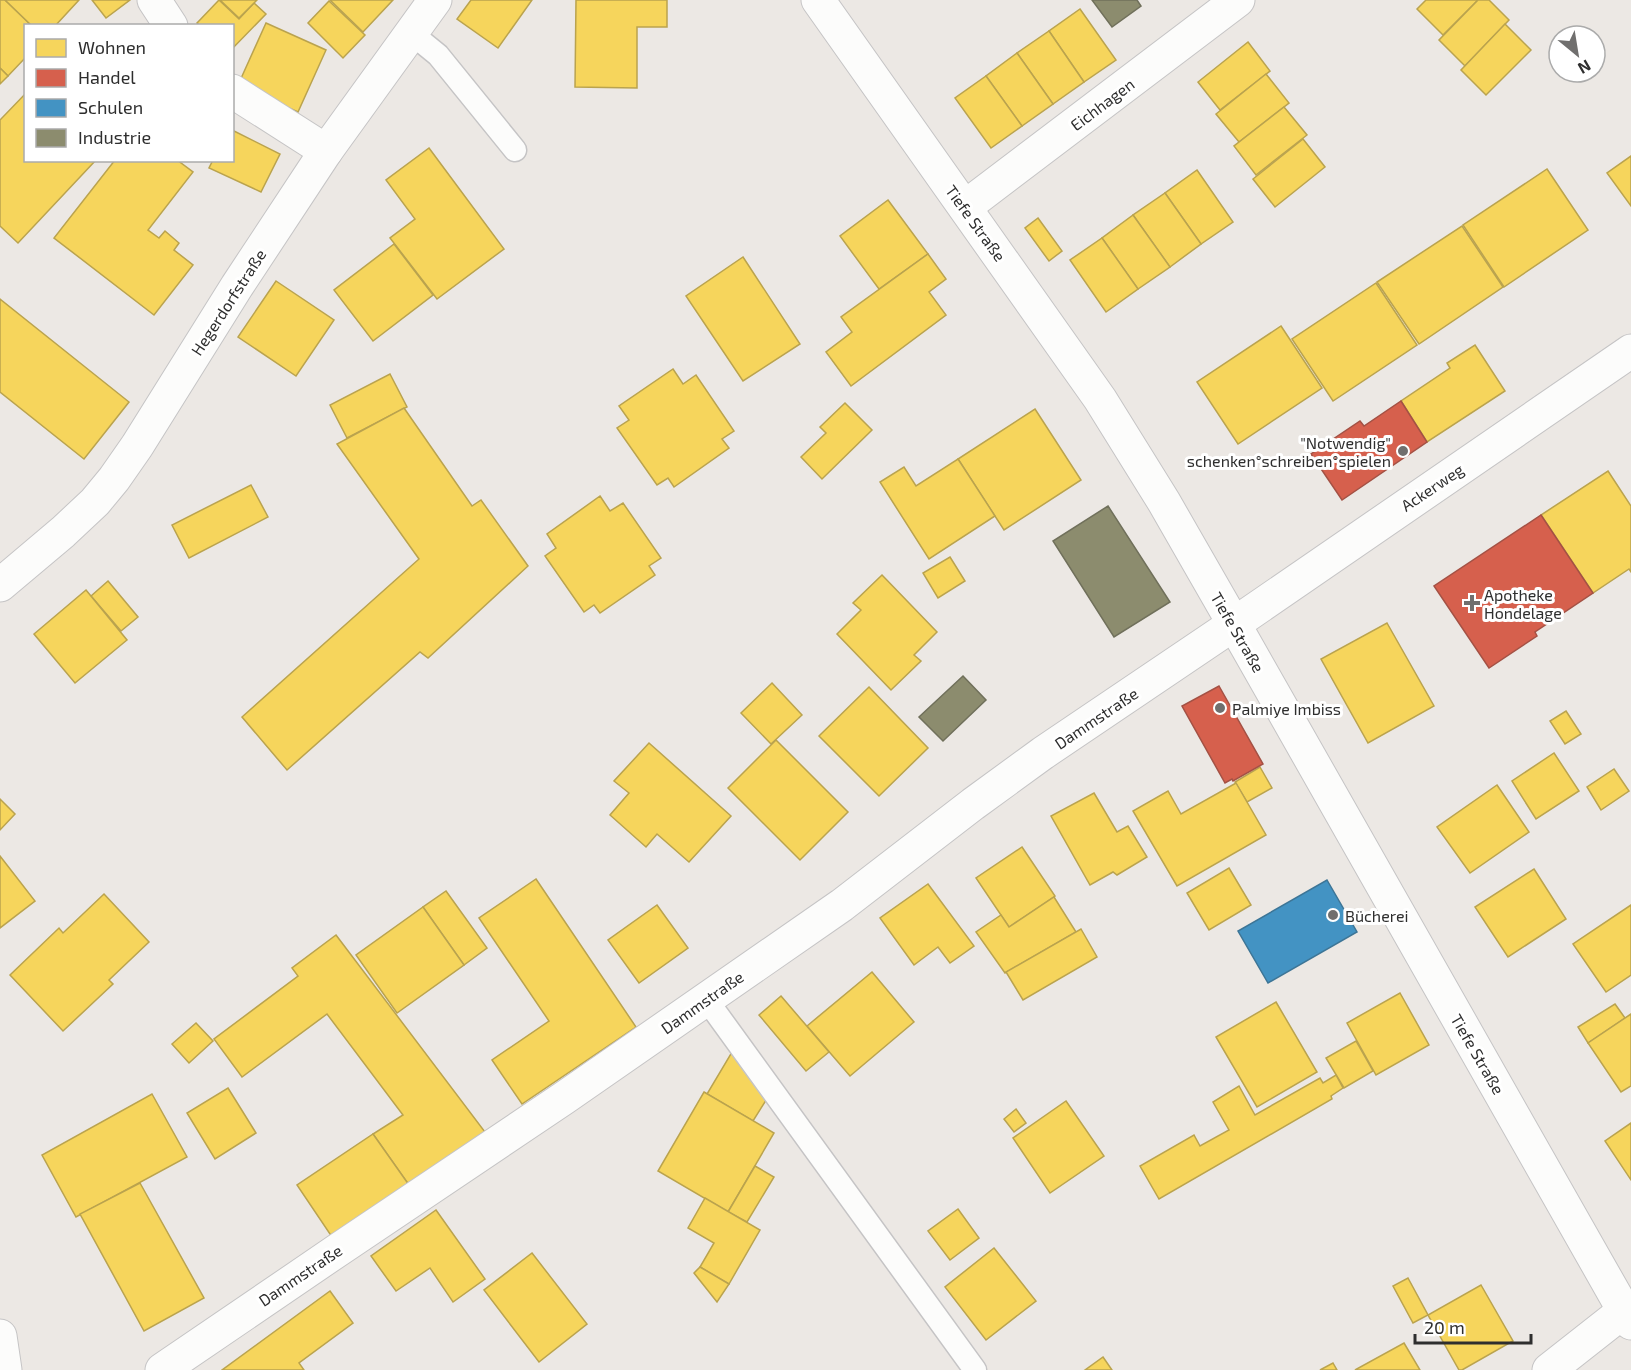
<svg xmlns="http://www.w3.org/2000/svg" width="1631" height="1370" font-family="'Exo 2',sans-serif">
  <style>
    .homes { fill: #f6d55c; stroke: #baa34e; stroke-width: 1.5 }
    .shops { fill: #d6604d; stroke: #a45144; stroke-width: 1.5 }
    .schools { fill: #4393c3; stroke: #3d7596; stroke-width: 1.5 }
    .industry { fill: #8c8c6e; stroke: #70705b; stroke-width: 1.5 }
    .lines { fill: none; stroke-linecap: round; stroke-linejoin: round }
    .service-casing { stroke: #c5c4c5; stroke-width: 25 }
    .minor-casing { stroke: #c5c4c5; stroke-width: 35 }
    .secondary-casing { stroke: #c5c4c5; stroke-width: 35 }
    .service { stroke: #fcfcfb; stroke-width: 22 }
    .minor { stroke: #fcfcfb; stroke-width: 33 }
    .secondary { stroke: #fcfcfb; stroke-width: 33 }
    .poi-dot { fill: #706f6e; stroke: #fff; stroke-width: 2 }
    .labels { text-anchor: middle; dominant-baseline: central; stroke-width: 6; stroke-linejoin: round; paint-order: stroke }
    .street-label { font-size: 16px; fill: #2e2e2e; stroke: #fff }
    .poi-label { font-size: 16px; fill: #2e2e2e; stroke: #fff; text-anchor: start }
  </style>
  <rect width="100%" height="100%" fill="#ece8e4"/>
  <g class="homes">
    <polygon points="0,0 5,0 32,26 26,26 26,57 8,76 0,68"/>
    <polygon points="5,0 79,0 55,26 32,26"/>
    <polygon points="92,0 130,0 106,18"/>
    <polygon points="219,0 239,19 254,3 266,14 232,49 232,26 200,26 197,23"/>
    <polygon points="220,0 257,0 239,18"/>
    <polygon points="330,0 393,0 363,32"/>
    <polygon points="471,0 532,0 498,48 457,19"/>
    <polygon points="576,0 667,0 667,27 637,27 637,88 575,87"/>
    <polygon points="1426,0 1478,0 1443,35 1417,9"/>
    <polygon points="1478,0 1489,0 1509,20 1465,66 1439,40"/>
    <polygon points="329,1 365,35 343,58 308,23"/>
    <polygon points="1080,9 1116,60 1084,82 1049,31"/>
    <polygon points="266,23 326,50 298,112 238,85"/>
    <polygon points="1505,24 1531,50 1486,95 1461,70"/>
    <polygon points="1049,31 1084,82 1053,104 1017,53"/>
    <polygon points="1248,42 1270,71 1220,110 1198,82"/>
    <polygon points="1017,53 1053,104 1022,126 986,76"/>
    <polygon points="0,68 8,76 0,84"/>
    <polygon points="1266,74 1289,103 1239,142 1216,114"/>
    <polygon points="986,76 1022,126 991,148 955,98"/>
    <polygon points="26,93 26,160 96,160 18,243 0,226 0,120"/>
    <polygon points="1284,107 1307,135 1256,175 1234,146"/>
    <polygon points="232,130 280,154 261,192 209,168 213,160 232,160"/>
    <polygon points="1303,139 1325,167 1275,207 1253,179"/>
    <polygon points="429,148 504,249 437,299 390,238 415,219 386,180"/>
    <polygon points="1631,156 1631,206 1607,173"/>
    <polygon points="115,160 177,160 193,172 148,230 159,238 165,231 179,243 174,250 193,265 154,315 54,238"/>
    <polygon points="1547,169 1588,230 1504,287 1463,225"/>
    <polygon points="1197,170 1233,222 1201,244 1165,193"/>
    <polygon points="1165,193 1201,244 1170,267 1133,215"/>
    <polygon points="888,200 928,254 879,289 840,236"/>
    <polygon points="1133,215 1170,267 1138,289 1102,238"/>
    <polygon points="1038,218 1062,251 1049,261 1025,228"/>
    <polygon points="1462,226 1503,287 1419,344 1377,282"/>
    <polygon points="1102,238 1138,289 1106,312 1070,260"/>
    <polygon points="394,244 433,295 373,341 334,290"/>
    <polygon points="928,254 946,279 929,292 946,315 851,386 826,352 852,332 841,317"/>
    <polygon points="743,257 800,344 743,381 686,296"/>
    <polygon points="276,281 334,320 296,376 238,337"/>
    <polygon points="1376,283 1417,345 1333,401 1292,339"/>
    <polygon points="0,299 129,402 84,459 0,392"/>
    <polygon points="1281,326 1322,388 1238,444 1197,382"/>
    <polygon points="1475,345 1505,391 1427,442 1401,401 1450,368 1447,363"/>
    <polygon points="673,369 683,384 696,375 734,431 722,439 729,448 674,487 668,478 657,485 617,428 629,420 619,406"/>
    <polygon points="390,374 407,407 347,438 330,405"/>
    <polygon points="845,403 872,430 822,479 801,457 826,433 820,427"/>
    <polygon points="404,408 472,506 481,500 528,566 428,658 420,652 287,770 242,717 419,559 337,444"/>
    <polygon points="1035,409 1081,480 1004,530 958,459"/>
    <polygon points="958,459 995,516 929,559 880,482 904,467 916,486"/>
    <polygon points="1608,471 1631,506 1631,572 1629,569 1593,593 1541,515"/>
    <polygon points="251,485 268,517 189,558 172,525"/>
    <polygon points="600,496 610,511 623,503 661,558 649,566 655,575 600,613 594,605 584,612 545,556 556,548 547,534"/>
    <polygon points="950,557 965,581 938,598 923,573"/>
    <polygon points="882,575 937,632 914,655 921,661 891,690 837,634 861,610 853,603"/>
    <polygon points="108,581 138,617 121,631 91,596"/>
    <polygon points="86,590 127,640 75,683 34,634"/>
    <polygon points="1387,623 1434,706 1368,743 1321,659"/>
    <polygon points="772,683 802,715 771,744 741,713"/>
    <polygon points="869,687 928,748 879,796 819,736"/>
    <polygon points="1566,711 1581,734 1565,744 1550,721"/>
    <polygon points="776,740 848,812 800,860 728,788"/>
    <polygon points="649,743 731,816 689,862 657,834 646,847 610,815 629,793 614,781"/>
    <polygon points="1554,753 1579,791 1536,819 1512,781"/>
    <polygon points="1260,767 1272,788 1247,802 1235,782"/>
    <polygon points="1614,769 1629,791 1601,810 1587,787"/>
    <polygon points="1236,783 1266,835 1177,886 1133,811 1168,791 1181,814"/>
    <polygon points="1497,785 1529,832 1470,873 1437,827"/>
    <polygon points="1094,793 1117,832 1128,826 1147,857 1117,875 1113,872 1090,885 1051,816"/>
    <polygon points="0,799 15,814 0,830"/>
    <polygon points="1022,847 1055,896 1009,927 976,878"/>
    <polygon points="0,856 35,901 0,928"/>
    <polygon points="1229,868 1251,905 1209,930 1187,893"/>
    <polygon points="1534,869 1566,919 1508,957 1475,907"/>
    <polygon points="536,879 636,1027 522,1104 492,1060 549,1021 479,918"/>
    <polygon points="928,884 974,946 950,963 938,947 914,965 880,918"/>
    <polygon points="446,891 487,948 464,965 423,907"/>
    <polygon points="104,894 149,942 109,980 113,984 63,1031 10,975 59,928 63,933"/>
    <polygon points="1054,897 1076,932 1005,973 976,932 1001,915 1009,927"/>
    <polygon points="657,905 688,948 639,983 608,940"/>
    <polygon points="1631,905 1631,975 1606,992 1573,944"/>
    <polygon points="423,907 464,965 397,1013 356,955"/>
    <polygon points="1081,929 1097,957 1023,1000 1006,972"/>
    <polygon points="336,935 485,1132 409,1185 373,1134 403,1115 327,1014 242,1077 214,1039 298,976 292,968"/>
    <polygon points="872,972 914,1022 850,1076 807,1026"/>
    <polygon points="1400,993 1429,1045 1376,1075 1347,1023"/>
    <polygon points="781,996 829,1052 806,1071 759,1015"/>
    <polygon points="1276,1002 1317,1072 1257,1107 1216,1037"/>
    <polygon points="1615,1004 1625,1018 1588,1043 1578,1027"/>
    <polygon points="1631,1014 1631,1086 1621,1092 1588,1043"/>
    <polygon points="196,1023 213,1041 189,1063 172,1044"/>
    <polygon points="1356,1041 1373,1071 1344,1088 1326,1058"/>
    <polygon points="732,1052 768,1097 753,1121 707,1094"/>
    <polygon points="1336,1075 1343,1088 1331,1096 1332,1099 1159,1199 1140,1166 1194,1135 1200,1146 1229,1130 1213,1102 1239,1086 1255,1115 1320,1078 1323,1083"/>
    <polygon points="228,1088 256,1133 215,1159 187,1113"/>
    <polygon points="704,1092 774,1133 728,1212 658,1171"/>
    <polygon points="152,1094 187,1157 76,1217 42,1155"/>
    <polygon points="1066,1101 1104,1156 1050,1193 1013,1138"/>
    <polygon points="1016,1109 1026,1123 1014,1132 1004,1119"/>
    <polygon points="1631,1123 1631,1180 1605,1141"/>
    <polygon points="373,1134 409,1185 332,1237 297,1185"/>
    <polygon points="755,1166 774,1177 747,1222 728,1212"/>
    <polygon points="140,1183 204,1298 144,1331 80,1214"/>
    <polygon points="705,1198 760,1230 729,1284 700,1267 714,1243 688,1228"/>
    <polygon points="958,1209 979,1238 950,1260 928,1231"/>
    <polygon points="436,1210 485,1279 453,1302 430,1268 396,1291 371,1256"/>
    <polygon points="994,1248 1036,1301 986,1340 945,1287"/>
    <polygon points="532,1253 587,1324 539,1362 484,1290"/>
    <polygon points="700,1267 729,1284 717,1302 694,1273"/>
    <polygon points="1408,1278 1428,1315 1413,1323 1393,1286"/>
    <polygon points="1481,1285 1513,1341 1462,1370 1459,1370 1428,1315"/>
    <polygon points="330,1291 353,1323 299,1363 304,1370 222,1370"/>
    <polygon points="1404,1343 1420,1370 1355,1370"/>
    <polygon points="1103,1357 1112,1370 1085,1370"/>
    <polygon points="1333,1363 1337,1370 1320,1370"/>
  </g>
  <g class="shops">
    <polygon points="1401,401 1427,442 1342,500 1311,454 1360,421 1364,426"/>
    <polygon points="1541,515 1593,593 1535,632 1537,636 1489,668 1434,586"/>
    <polygon points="1219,686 1263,764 1233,781 1232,779 1225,783 1182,706"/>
  </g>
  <polygon class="schools" points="1327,880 1357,932 1268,983 1238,931"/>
  <g class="industry">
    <polygon points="1092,0 1137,0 1141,6 1112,27"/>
    <polygon points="1108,506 1170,602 1114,637 1053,541"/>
    <polygon points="963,676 986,700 943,741 919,717"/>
  </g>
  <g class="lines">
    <defs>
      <g id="service">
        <polyline points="411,33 438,55 515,150"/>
        <polyline points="706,999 975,1370"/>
      </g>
      <g id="minor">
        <polyline points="154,0 171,26"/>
        <polyline points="232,91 326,151"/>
        <polyline points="965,207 1238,0"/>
        <polyline points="162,1370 338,1250 564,1098 842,905 973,804 1043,753 1234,624 1631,351"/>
        <polyline points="1549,1370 1624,1311"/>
      </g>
      <g id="secondary">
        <polyline points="818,0 1100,399 1164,502 1234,624 1631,1323"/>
        <polyline points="0,585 63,532 95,502 114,479 137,446 237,286 326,151 435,0"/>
        <polyline points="0,1336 5,1370"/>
      </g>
    </defs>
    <use href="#service" class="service-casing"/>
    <use href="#minor" class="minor-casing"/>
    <use href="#secondary" class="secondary-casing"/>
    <use href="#service" class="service"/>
    <use href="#minor" class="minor"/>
    <use href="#secondary" class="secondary"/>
  </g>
  <g class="poi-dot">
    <circle cx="1403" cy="451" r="6"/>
    <path d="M1469 594h6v6h6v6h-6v6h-6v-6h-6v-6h6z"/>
    <circle cx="1220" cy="708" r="6"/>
    <circle cx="1333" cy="915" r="6"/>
  </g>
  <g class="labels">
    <g class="street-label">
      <text transform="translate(1102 104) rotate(-37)">Eichhagen</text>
      <text transform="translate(976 223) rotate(54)">Tiefe Straße</text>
      <text transform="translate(228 302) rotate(-57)">Hegerdorfstraße</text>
      <text transform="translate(1432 487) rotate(-34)">Ackerweg</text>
      <text transform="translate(1238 632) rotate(60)">Tiefe Straße</text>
      <text transform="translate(1096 718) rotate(-34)">Dammstraße</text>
      <text transform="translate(702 1002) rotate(-35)">Dammstraße</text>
      <text transform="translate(1478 1054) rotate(60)">Tiefe Straße</text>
      <text transform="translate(300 1275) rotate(-34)">Dammstraße</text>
    </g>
    <g class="poi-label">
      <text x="1391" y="442" text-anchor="end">"Notwendig"<tspan x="1391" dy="18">schenken°schreiben°spielen</tspan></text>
      <text x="1484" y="594">Apotheke<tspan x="1484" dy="18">Hondelage</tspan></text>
      <text x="1232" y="708">Palmiye Imbiss</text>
      <text x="1345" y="915">Bücherei</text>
    </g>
  </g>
  <rect x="24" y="24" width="210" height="138" fill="#ffffff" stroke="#ababab" stroke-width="1.5"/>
  <rect x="36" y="39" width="30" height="18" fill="#f6d55c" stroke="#ababab" stroke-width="1.5"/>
  <text x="78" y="54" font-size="18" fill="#2e2e2e">Wohnen</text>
  <rect x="36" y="69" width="30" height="18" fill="#d6604d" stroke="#ababab" stroke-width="1.5"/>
  <text x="78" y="84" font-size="18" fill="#2e2e2e">Handel</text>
  <rect x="36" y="99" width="30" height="18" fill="#4393c3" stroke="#ababab" stroke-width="1.5"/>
  <text x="78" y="114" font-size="18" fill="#2e2e2e">Schulen</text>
  <rect x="36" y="129" width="30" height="18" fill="#8c8c6e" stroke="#ababab" stroke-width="1.5"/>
  <text x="78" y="144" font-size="18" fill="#2e2e2e">Industrie</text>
  <g transform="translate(1577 54) rotate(150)"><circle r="28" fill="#ffffff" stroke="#ababab" stroke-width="1.5"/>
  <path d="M0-4.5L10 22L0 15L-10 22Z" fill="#706f6e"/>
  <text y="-9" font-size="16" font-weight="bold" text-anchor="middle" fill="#2e2e2e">N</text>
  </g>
  <path d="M1415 1334v9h116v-9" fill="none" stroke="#2e2e2e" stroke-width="3"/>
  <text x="1424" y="1334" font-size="18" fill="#2e2e2e" stroke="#ffffff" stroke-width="4.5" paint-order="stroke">20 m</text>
</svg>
